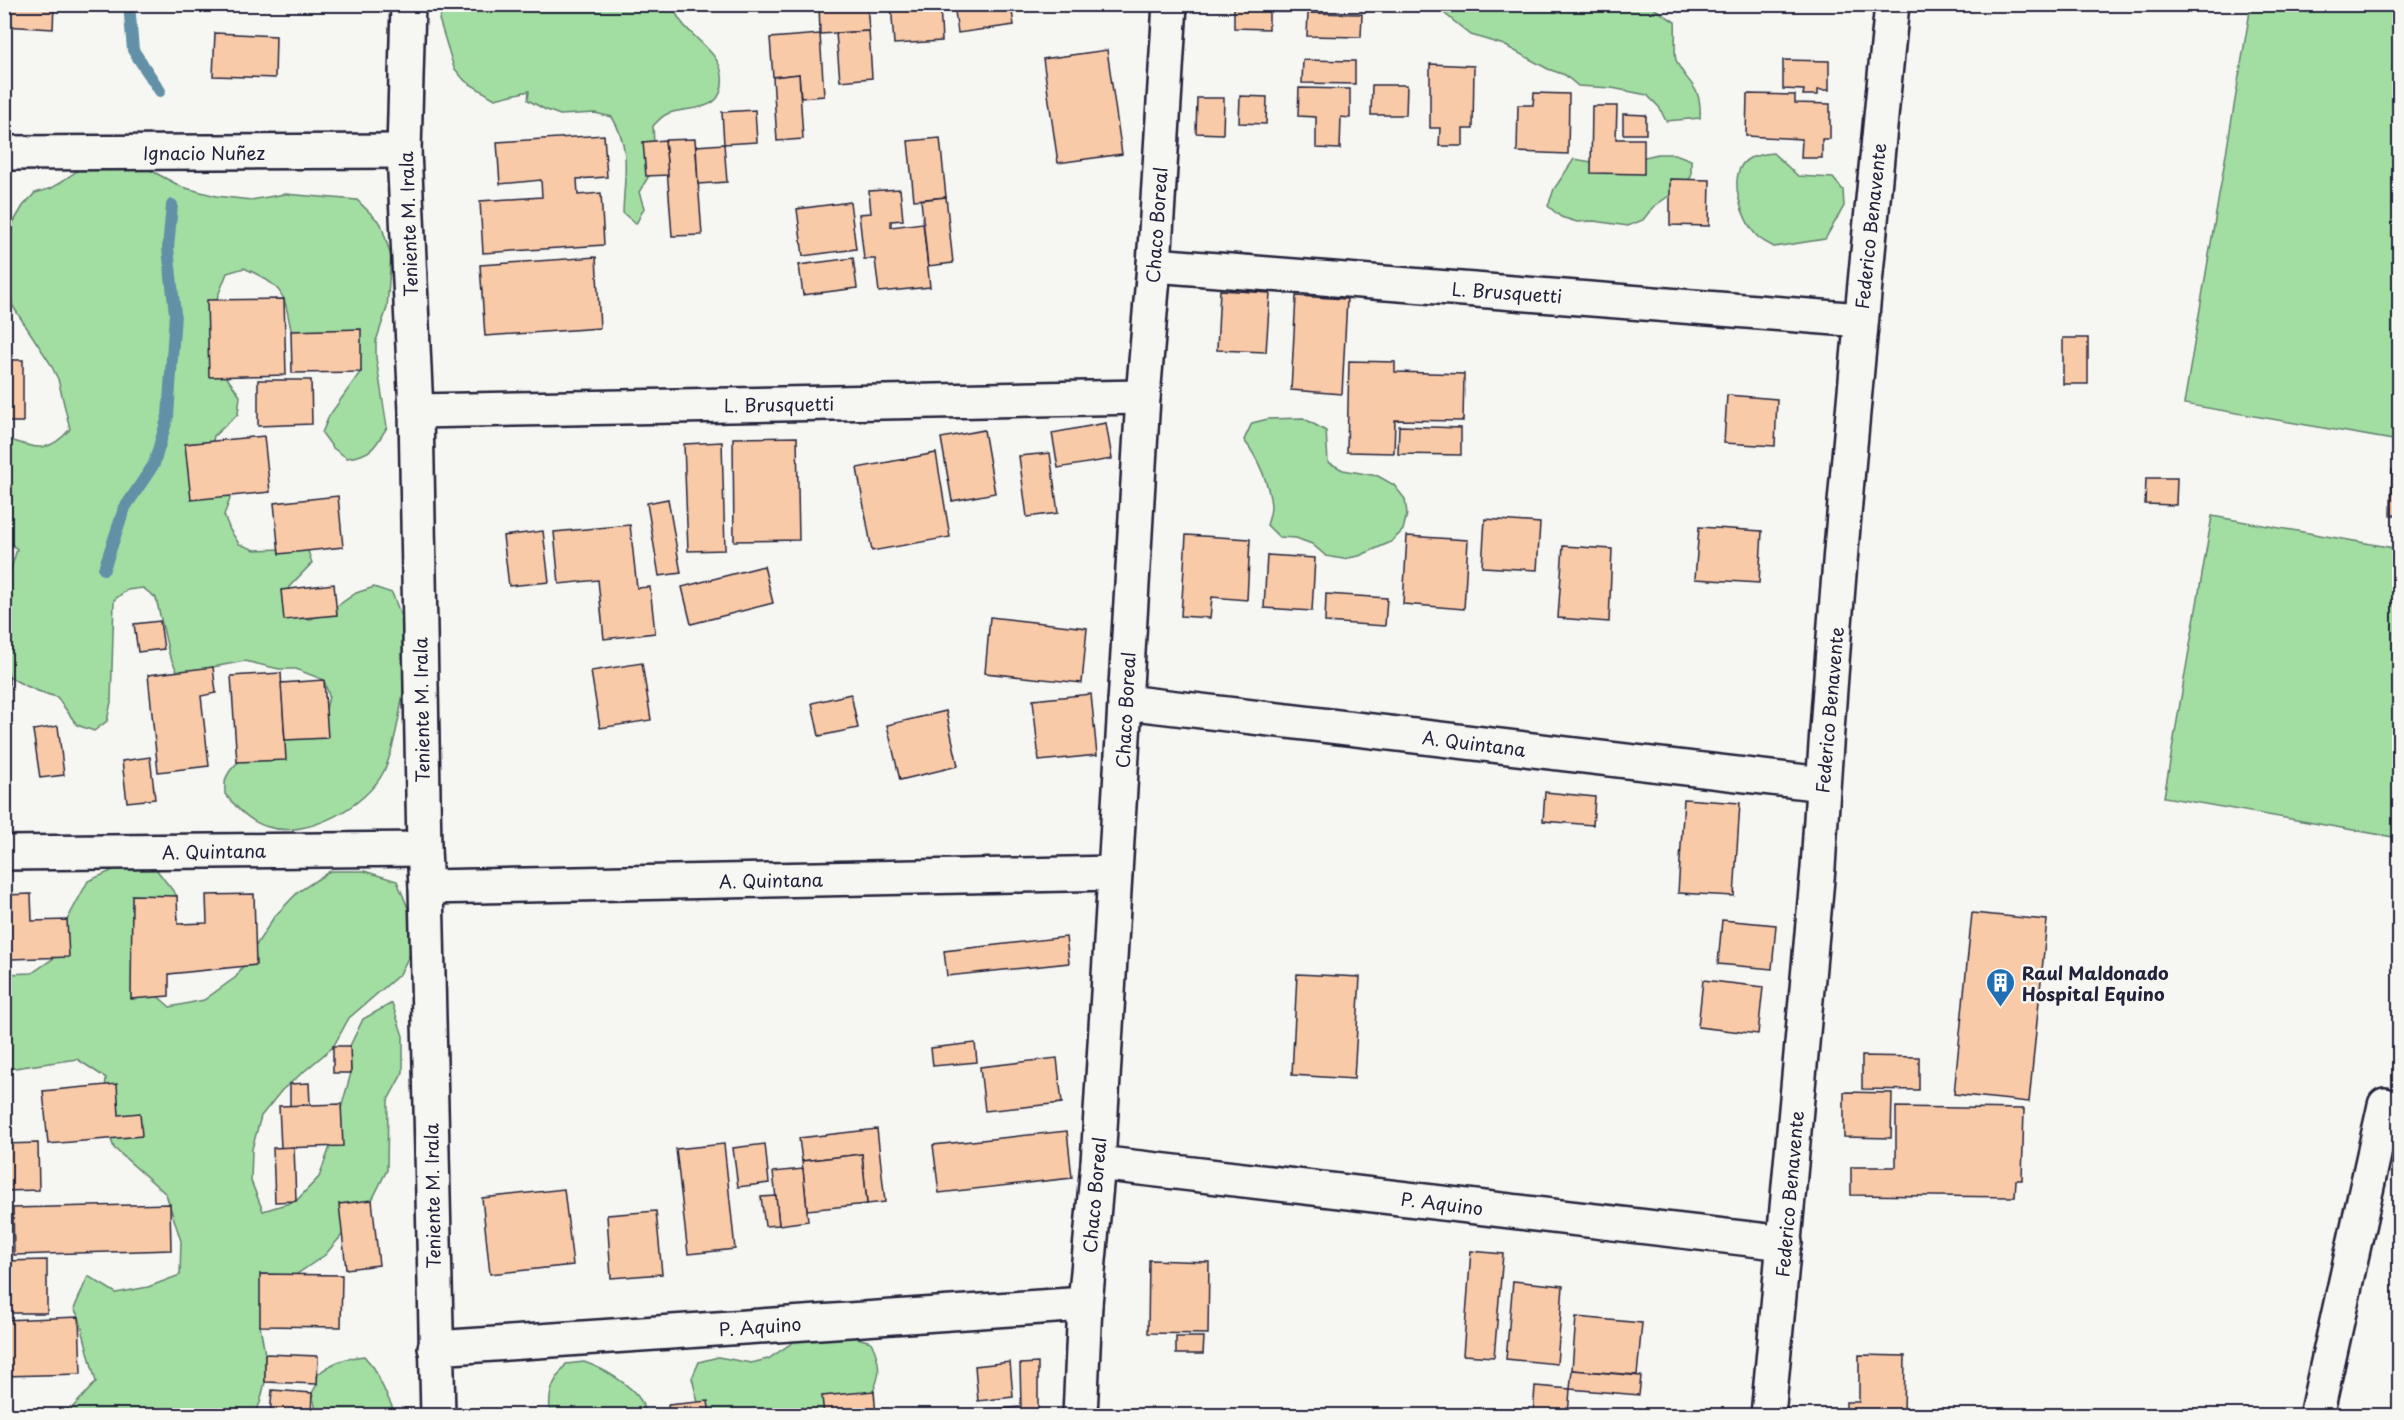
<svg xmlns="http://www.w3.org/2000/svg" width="2404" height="1420" font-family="'Playpen Sans',sans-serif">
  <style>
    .green { fill: #a2dda2; stroke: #62806e; stroke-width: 1.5 }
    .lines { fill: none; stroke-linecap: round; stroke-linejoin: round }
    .stream { stroke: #6290a6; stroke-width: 12 }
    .building { fill: #f9caa8; stroke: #22223b; stroke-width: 1.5 }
    .minor-casing { stroke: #22223b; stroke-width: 38 }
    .minor { stroke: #f6f6f2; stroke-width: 33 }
    .labels { text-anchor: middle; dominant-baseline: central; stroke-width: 5; stroke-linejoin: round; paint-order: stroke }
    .street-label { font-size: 18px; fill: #22223b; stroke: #f6f6f2 }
    .poi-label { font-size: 18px; font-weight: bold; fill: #22223b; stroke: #f6f6f2; text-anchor: start }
  </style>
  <rect width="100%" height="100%" fill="#f6f6f2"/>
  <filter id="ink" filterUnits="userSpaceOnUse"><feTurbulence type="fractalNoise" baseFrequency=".0167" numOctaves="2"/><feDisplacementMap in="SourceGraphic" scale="12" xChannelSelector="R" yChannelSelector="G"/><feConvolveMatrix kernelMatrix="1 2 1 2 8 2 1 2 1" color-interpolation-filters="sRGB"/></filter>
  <g filter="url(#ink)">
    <g class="green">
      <path d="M447,5H673C680,34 719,47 722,75C726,116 688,105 667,114C662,116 657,122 653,126L654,144L658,161L639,192L644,208L636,224L623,213C624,176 632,150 612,117L595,113L560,115L544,109L528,100L529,91L495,99L465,81L454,68L439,19Z"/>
      <path d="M1434,5H1649L1675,22C1676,31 1674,55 1676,60C1687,86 1702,83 1700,118L1666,121L1659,107L1647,95L1612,88L1578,86L1565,75L1548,69L1504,45L1471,35Z"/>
      <polygon points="2251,5 2399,5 2399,441 2184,404"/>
      <path d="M1773,153L1798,176L1833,178L1843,190L1844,206L1825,239L1774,247C1769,244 1762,241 1758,237C1742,222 1724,171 1750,158C1757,155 1766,154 1773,153Z"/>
      <polygon points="1658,154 1675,154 1691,160 1691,177 1679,189 1653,207 1643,220 1628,226 1594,221 1577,222 1561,217 1548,206 1554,189 1574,159 1610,165"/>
      <path d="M133,161L182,187L216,196L251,200L285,194L357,200L381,224L391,256L387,308L376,341V358L387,427C375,447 372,455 347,458L333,448L322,433L329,416L361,371L356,367L296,348C281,302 296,291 244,268L227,273L208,321L220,368L240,396L238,414L214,436L210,454L226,483L230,499L224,515L230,530L239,544L255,550L307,548L312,563L289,587L284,603L294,618L311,619L327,613L356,593L374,587L392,593C399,609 404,625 406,642C409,671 396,745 384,771C367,806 306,839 268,827C250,822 237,808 225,794C225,789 224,781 227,776C237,753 302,723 325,714L329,696L324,680L296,669H279L245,661L213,667L206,676L191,681L177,671L169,654L156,598L143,588L127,590L114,600L111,702L107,721L94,731L77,725L57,697C39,693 25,686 9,677L8,671L5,669V589L17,549L5,539L4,438C34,447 47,456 70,429L58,379L50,363L12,305L7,251L13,223L23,206L35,193L52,188L83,167Z"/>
      <path d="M1303,418L1326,431L1328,462L1343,470L1378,476L1394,485L1405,499L1407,514L1403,530L1391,542L1359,556L1343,559L1326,556L1312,544L1296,538L1279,537L1267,525C1269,519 1271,512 1271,506C1269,483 1258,458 1244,440L1252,423L1268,419Z"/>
      <polygon points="2212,516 2399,549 2399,838 2164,797"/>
      <polygon points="118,868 156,869 177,896 142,950 145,985 170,1007 204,1000 236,977 274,917 298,892 330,871 364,871 397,881 408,908 416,942 400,974 349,1018 333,1047 282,1090 261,1116 252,1149 251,1181 263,1211 296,1201 319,1177 331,1144 351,1073 350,1046 363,1019 392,1003 403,1036 403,1072 388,1100 387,1170 372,1200 325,1255 269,1293 260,1326 265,1354 265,1382 260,1403 254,1415 45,1415 72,1408 96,1382 79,1317 74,1309 88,1276 116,1293 148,1287 180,1275 181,1241 166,1194 114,1148 103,1116 106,1078 77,1059 8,1069 5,1074 5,974 32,973 61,953 67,920 88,881"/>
      <path d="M817,1337H854L871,1342C884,1369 879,1380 867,1405L820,1416L701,1415L692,1378L699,1362L718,1357L751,1363L768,1359L798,1339Z"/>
      <path d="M364,1356L374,1368L396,1415H317L312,1393L317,1384L318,1374C333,1362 345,1358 364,1356Z"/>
      <path d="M584,1362C602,1368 631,1384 641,1401C643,1404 644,1411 645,1415H550C548,1392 552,1383 566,1364Z"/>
    </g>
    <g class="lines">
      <g class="stream">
        <polyline points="129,4 133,50 160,91"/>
        <polyline points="104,569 124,509 154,464 168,416 175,314 168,248 172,205"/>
      </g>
    </g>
    <g class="building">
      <polygon points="4,4 54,4 53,29 4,26"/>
      <polygon points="819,4 867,4 869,31 820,34"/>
      <polygon points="891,4 940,4 942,41 894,44"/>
      <polygon points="954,4 1011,4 1014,25 958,33"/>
      <polygon points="1234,4 1288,4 1288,12 1269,12 1269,29 1234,28"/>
      <polygon points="1308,13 1362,14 1361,37 1307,36"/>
      <polygon points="869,31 872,78 840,81 836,33"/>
      <polygon points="215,33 276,36 275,78 213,76"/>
      <polygon points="820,34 824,96 801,98 799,74 773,77 770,38"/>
      <polygon points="1107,50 1122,154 1058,163 1043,59"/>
      <polygon points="1303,60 1355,61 1355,84 1302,83"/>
      <polygon points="1783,60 1829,61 1829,90 1818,90 1818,95 1803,95 1804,90 1783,89"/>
      <polygon points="1430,64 1474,66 1473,129 1463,129 1463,146 1439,146 1440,128 1430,128"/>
      <polygon points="799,74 803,139 777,141 773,77"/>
      <polygon points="1372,85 1407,85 1406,115 1371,115"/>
      <polygon points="1299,88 1350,89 1350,118 1341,117 1340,149 1316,148 1316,117 1298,116"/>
      <polygon points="1534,93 1569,94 1568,154 1517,152 1518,105 1533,105"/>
      <polygon points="1747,94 1795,95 1795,103 1830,104 1830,139 1822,139 1822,158 1801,158 1802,139 1746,136"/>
      <polygon points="1240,96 1267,97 1266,124 1239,123"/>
      <polygon points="1197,98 1224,98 1223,134 1196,133"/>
      <polygon points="1592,106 1617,106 1616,139 1644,139 1644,174 1591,173"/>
      <polygon points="755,110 757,142 724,144 722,112"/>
      <polygon points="1623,114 1646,115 1646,134 1623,134"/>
      <polygon points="604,135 607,177 577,179 578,195 601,193 604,245 483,253 480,201 542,197 541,180 500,184 497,142"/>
      <polygon points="940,138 946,197 914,200 908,141"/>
      <polygon points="695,139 702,235 672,236 665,140"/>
      <polygon points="665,140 668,175 646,176 643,142"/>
      <polygon points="724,144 727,182 698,184 696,146"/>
      <polygon points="1670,179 1710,180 1709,226 1670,225"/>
      <polygon points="900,189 903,220 891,221 891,227 923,223 930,287 879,292 875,259 864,259 859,214 871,213 869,191"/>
      <polygon points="946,197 953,263 928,266 921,200"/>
      <polygon points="850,202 856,249 803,256 797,209"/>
      <polygon points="7,251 12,305 4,306 4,252"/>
      <polygon points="596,257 600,328 485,336 480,265"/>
      <polygon points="853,258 857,288 803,295 799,265"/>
      <polygon points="1220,290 1270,293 1266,352 1217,350"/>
      <polygon points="1296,296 1347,299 1342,394 1291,390"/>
      <polygon points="284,299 286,375 209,377 207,300"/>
      <polygon points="361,329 361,372 292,373 291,331"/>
      <rect x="2063" y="338" width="25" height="46"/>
      <rect x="4" y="360" width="19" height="62"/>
      <polygon points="1349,361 1395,362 1395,372 1464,374 1463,421 1395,420 1394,453 1347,452"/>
      <polygon points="258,380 311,380 312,424 258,426"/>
      <polygon points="1727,395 1777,399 1775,446 1724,443"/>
      <polygon points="1106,423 1112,459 1058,468 1052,433"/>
      <polygon points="1399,426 1461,428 1461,455 1398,454"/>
      <polygon points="984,430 995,493 952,501 941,438"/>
      <polygon points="264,436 270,492 191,500 185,444"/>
      <polygon points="797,437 799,540 734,541 733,438"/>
      <polygon points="722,442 725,550 688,551 684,444"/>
      <polygon points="936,453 950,537 872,551 857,468"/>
      <polygon points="1050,453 1058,513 1027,517 1019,456"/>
      <polygon points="2392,470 2400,470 2400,515 2391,515"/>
      <polygon points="2146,478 2177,478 2176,505 2145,504"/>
      <polygon points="338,496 343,547 279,554 274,503"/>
      <polygon points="668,499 681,573 659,576 647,503"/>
      <polygon points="1485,519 1540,523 1537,570 1482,567"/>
      <polygon points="630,525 637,588 650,587 655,633 604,639 598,580 559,584 554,532"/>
      <polygon points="1699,527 1762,531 1759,583 1695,579"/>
      <polygon points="543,531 549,582 509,586 503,536"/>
      <polygon points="1186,535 1250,539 1247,600 1212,597 1210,618 1181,616"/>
      <polygon points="1407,536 1468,540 1464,609 1403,604"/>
      <polygon points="1563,546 1612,549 1609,622 1558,618"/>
      <polygon points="1267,555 1315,558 1312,611 1264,608"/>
      <polygon points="764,566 773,603 691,624 682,587"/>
      <polygon points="334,584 337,615 284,620 281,590"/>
      <polygon points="1326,594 1387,598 1385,626 1325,622"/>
      <polygon points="990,617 1087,628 1082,683 985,673"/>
      <polygon points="160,621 164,649 138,652 134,624"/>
      <polygon points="642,663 651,720 600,728 591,671"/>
      <polygon points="213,667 216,693 201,696 209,766 158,772 148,675"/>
      <polygon points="281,673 286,760 237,762 231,676"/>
      <rect x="4" y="677" width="5" height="49"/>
      <polygon points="324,680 328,738 285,740 281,683"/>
      <polygon points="851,694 858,728 819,736 812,703"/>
      <polygon points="1091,694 1097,755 1039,761 1033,700"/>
      <polygon points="946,711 958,766 900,780 887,725"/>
      <polygon points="58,726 64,775 40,778 33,730"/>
      <polygon points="150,757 155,799 127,802 122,761"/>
      <polygon points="1545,792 1595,797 1593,825 1543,821"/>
      <polygon points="1684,799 1740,803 1734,896 1678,893"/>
      <polygon points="31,894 32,921 67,920 69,957 11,959 10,950 4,950 4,895"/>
      <polygon points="254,894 256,965 169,974 169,996 131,999 132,895 177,896 178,924 207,923 206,895"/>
      <polygon points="1972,913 2047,920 2029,1102 1954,1094"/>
      <polygon points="1722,920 1776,925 1772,969 1718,964"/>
      <polygon points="1066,937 1069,963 947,976 944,951"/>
      <polygon points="1297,974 1360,977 1354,1079 1292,1075"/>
      <polygon points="1703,980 1763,987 1758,1034 1698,1027"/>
      <polygon points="975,1043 977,1062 933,1066 931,1048"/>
      <polygon points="333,1046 350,1046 351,1073 333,1073"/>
      <polygon points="1862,1056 1919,1057 1919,1090 1862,1089"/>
      <polygon points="1057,1058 1062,1103 985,1111 980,1067"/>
      <polygon points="4,1069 8,1069 9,1128 4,1128"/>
      <polygon points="309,1083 310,1105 290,1106 290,1084"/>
      <polygon points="117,1084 119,1115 140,1113 142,1136 48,1144 43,1091"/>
      <polygon points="1844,1092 1892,1093 1891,1138 1844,1137"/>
      <polygon points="341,1104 343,1146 281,1148 279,1106"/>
      <polygon points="1896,1107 2024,1109 2022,1180 2016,1180 2015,1197 1851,1195 1851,1167 1896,1167"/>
      <polygon points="877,1129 885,1202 867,1204 862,1154 802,1161 799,1138"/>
      <polygon points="1067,1131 1072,1178 939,1193 933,1145"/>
      <polygon points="38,1143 39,1190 4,1191 4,1144"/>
      <polygon points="724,1144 735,1249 688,1254 676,1149"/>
      <polygon points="765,1144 769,1183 738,1187 733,1148"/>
      <polygon points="294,1147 296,1201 275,1202 273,1148"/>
      <polygon points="862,1154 867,1204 807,1210 802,1161"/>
      <polygon points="803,1169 808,1221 779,1225 773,1172"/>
      <polygon points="564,1189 573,1265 490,1274 482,1198"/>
      <polygon points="776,1196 779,1225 765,1226 761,1197"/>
      <polygon points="372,1200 379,1265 346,1269 339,1204"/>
      <polygon points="170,1204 171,1250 14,1255 13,1208"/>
      <polygon points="656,1211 662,1274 611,1278 607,1215"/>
      <polygon points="1471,1251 1503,1254 1494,1357 1463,1355"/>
      <polygon points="47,1260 47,1313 4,1313 4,1261"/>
      <polygon points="1149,1260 1209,1262 1208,1334 1148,1333"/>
      <polygon points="260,1274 342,1275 341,1327 260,1326"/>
      <polygon points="1513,1281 1563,1286 1557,1364 1506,1359"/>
      <polygon points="79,1317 81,1374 4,1376 4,1320"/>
      <polygon points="1576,1317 1642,1323 1637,1375 1572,1370"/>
      <polygon points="1176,1337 1204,1337 1203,1354 1176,1354"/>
      <polygon points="265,1354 318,1356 317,1384 265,1382"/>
      <polygon points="1859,1355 1905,1356 1904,1416 1846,1416 1846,1402 1859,1402"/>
      <polygon points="1010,1362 1013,1397 978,1401 975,1366"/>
      <polygon points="1038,1363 1038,1416 984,1416 984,1410 1021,1407 1020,1364"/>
      <polygon points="1572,1370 1641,1376 1639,1395 1570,1389"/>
      <polygon points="1535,1386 1570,1389 1568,1416 1533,1416"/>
      <polygon points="272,1390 312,1393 311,1416 270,1416"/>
      <polygon points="874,1391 876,1416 824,1416 822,1396"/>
      <polygon points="708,1401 710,1416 669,1416 668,1405"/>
      <polygon points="802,1408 803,1416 769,1416 769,1411"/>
    </g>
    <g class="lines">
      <defs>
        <g id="minor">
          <polyline points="408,4 404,151 416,411 424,849 426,887 438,1416"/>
          <polyline points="4,153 404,151"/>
          <polyline points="1154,265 1861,320"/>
          <polyline points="416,411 1143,397"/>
          <polyline points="1125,702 1823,784"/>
          <polyline points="4,853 424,849"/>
          <polyline points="426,887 1115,873"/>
          <polyline points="1098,1163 1785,1243"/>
          <polyline points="435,1348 1085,1304"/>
          <polyline points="1080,1416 1085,1304 1098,1163 1143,397 1154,265 1170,4"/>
          <path d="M1768,1416L1818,868C1835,580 1864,292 1892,4"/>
          <polyline points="2316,1416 2385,1105"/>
        </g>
      </defs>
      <use href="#minor" class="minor-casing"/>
      <use href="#minor" class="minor"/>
    </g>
  </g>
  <defs>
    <symbol id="building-pin" viewBox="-11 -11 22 30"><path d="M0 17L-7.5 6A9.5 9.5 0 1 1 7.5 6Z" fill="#1f6fb2" stroke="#f6f6f2"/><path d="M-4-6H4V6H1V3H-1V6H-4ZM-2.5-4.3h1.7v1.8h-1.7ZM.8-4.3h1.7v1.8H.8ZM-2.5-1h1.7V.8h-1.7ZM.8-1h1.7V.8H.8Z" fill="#fff"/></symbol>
  </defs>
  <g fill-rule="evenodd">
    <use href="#building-pin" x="1984" y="966" width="33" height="45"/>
  </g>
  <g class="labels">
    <g class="street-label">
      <text x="204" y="152">Ignacio Nuñez</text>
      <text transform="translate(408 224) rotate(-92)">Teniente M. Irala</text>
      <text transform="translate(1156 225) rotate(-86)">Chaco Boreal</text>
      <text transform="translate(1870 226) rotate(-84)">Federico Benavente</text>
      <text transform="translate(1507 292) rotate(4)">L. Brusquetti</text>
      <text transform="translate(779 404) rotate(-1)">L. Brusquetti</text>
      <text transform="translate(421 710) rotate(-91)">Teniente M. Irala</text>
      <text transform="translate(1125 710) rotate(-87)">Chaco Boreal</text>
      <text transform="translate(1829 710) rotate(-85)">Federico Benavente</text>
      <text transform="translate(1474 743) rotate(7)">A. Quintana</text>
      <text transform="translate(214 851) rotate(-1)">A. Quintana</text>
      <text transform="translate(771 880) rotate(-1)">A. Quintana</text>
      <text transform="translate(1789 1194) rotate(-85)">Federico Benavente</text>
      <text transform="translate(1094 1195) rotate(-85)">Chaco Boreal</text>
      <text transform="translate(432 1196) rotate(-91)">Teniente M. Irala</text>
      <text transform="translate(1442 1203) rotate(7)">P. Aquino</text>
      <text transform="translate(760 1326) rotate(-4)">P. Aquino</text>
    </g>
    <g class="poi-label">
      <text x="2022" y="972">Raul Maldonado<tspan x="2022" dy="21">Hospital Equino</tspan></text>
    </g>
  </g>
  <rect width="2404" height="1420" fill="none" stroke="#f6f6f2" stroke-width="24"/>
  <rect x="12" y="12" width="2380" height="1396" fill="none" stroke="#22223b" stroke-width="2" filter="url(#ink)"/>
</svg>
